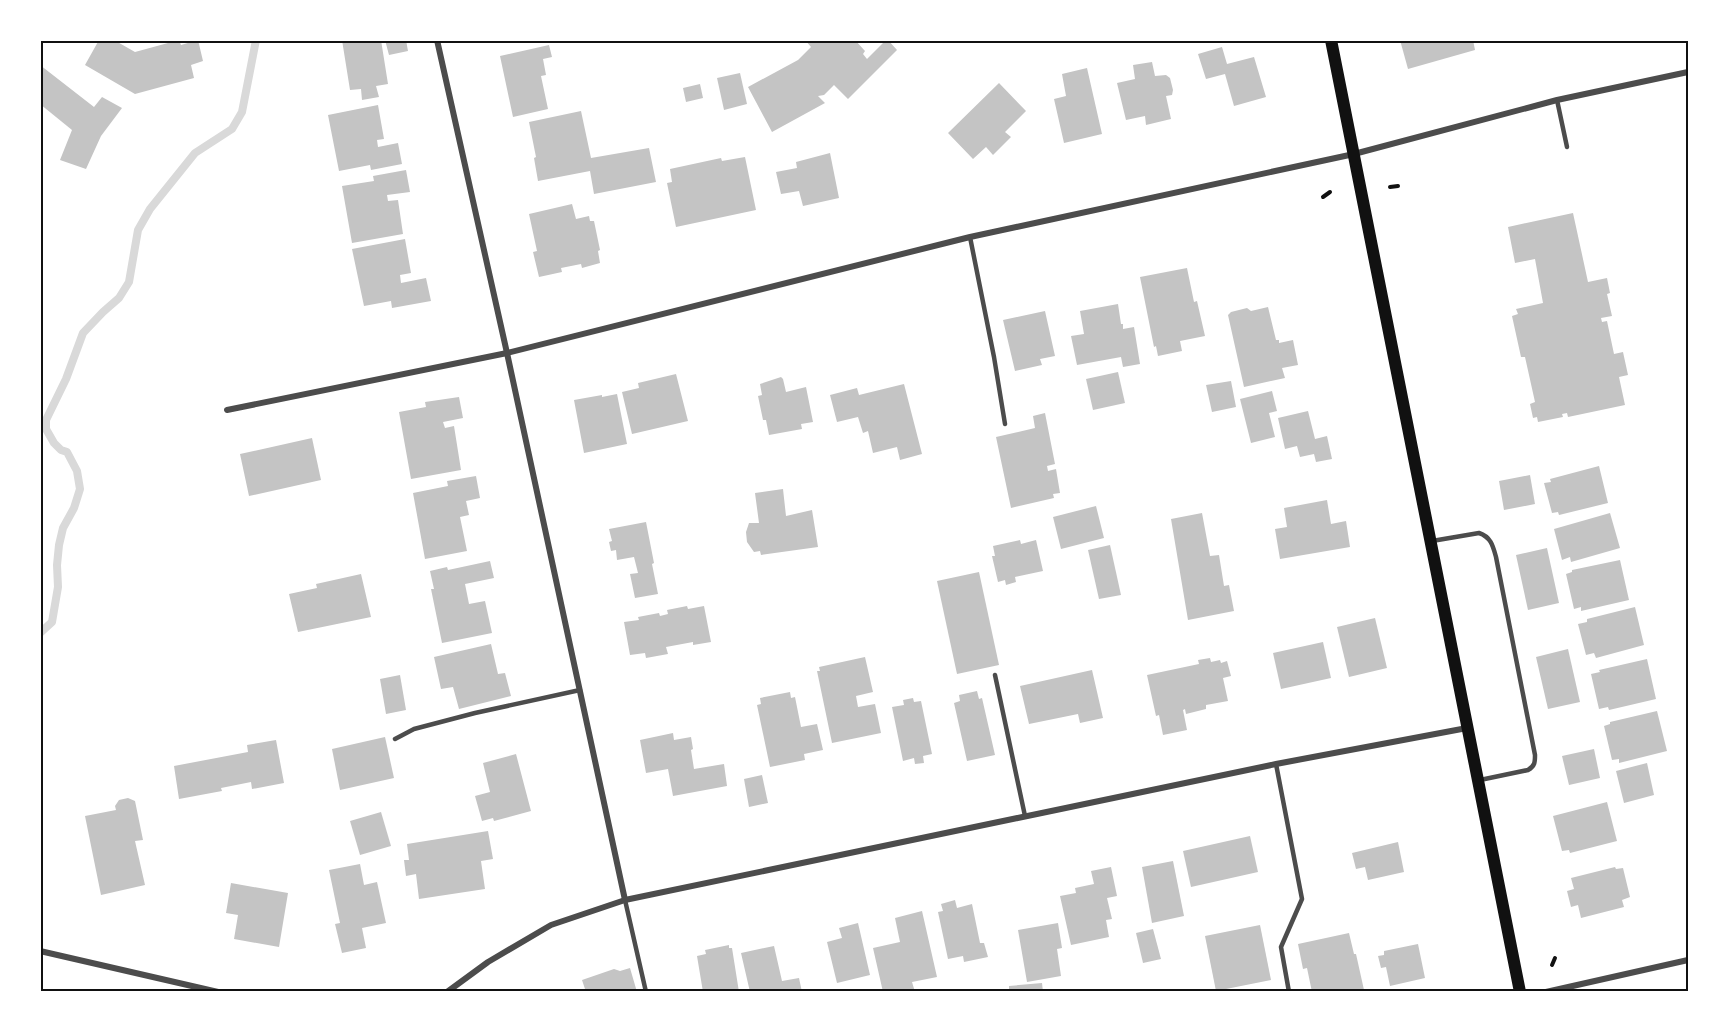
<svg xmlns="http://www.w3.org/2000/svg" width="1729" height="1032" font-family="'DejaVu Sans',sans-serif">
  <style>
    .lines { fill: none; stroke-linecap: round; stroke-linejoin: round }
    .stream { stroke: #d9d9d9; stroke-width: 8 }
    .building { fill: #c4c4c4 }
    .path { stroke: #111; stroke-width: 4 }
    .service { stroke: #4c4c4c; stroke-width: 4.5 }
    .minor { stroke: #4c4c4c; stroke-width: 6 }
    .secondary { stroke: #111; stroke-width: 12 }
    .neatline { fill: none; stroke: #111; stroke-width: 2 }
  </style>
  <rect width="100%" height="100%" fill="#fff"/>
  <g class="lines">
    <polyline class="stream" points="40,633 52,622 58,587 57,565 59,545 63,528 74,508 80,489 77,471 67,452 61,450 54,443 46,429 46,420 66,379 83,333 103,312 119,298 129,282 138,230 150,209 195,153 232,129 242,112 256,40"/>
  </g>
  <g class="building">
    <polygon points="99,40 114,40 135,52 179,40 181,45 198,40 203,61 191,65 194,78 135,94 85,65"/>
    <polygon points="342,40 381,40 388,84 376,86 379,97 362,100 361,89 350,90"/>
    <polygon points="385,40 406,40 408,51 389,55"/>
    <polygon points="805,40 855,40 865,51 863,54 867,59 886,40 888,40 897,50 848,99 834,85 824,95 818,96 825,103 772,132 748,87 798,60 811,47"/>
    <polygon points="1400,40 1473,40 1475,50 1408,69"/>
    <polygon points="549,45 552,57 543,59 546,75 541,76 548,109 513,117 500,56"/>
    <polygon points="1222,47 1227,64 1254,57 1266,97 1234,106 1225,74 1206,79 1198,54"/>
    <polygon points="1152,62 1155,76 1166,75 1170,78 1173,90 1172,95 1166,96 1171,119 1146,125 1145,116 1126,120 1117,83 1135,79 1133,65"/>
    <polygon points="40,65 94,107 102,97 122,108 101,136 86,169 60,160 72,130 40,104"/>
    <polygon points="1087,68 1102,134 1064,143 1054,99 1066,96 1062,74"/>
    <polygon points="740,73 747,104 724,110 717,78"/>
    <polygon points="999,83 1026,111 1005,132 1011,137 993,155 986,147 973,159 948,133"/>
    <polygon points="700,84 703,98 686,102 683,88"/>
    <polygon points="378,105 384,139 377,140 378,147 398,143 402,164 371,170 370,165 339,171 328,115"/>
    <polygon points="581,111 591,158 649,148 656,182 594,194 590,171 538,181 534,158 536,157 529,122"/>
    <polygon points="830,153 839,198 803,206 799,191 781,194 776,172 797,168 796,162"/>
    <polygon points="745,157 756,210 676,227 667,183 672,182 670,169 721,158 722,161"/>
    <polygon points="406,170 410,192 387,195 388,201 398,200 403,234 352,243 342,186 374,181 373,176"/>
    <polygon points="572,204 576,219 589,216 590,221 594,221 600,250 598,251 600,263 582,268 581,264 561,268 562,272 539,277 533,252 537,251 529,214"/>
    <polygon points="1573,213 1588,282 1607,278 1610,293 1607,294 1612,316 1601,318 1602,322 1607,321 1614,354 1623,352 1628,375 1619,377 1625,405 1568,417 1567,413 1562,414 1563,417 1538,422 1537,417 1533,418 1530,404 1535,402 1525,357 1521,357 1512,316 1518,314 1516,309 1543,303 1535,259 1515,263 1508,227"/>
    <polygon points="405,239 411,273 400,275 401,283 426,278 431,301 392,308 391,301 364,306 352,249"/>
    <polygon points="1187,268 1194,302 1197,301 1205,336 1180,341 1182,351 1158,356 1156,346 1154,347 1140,277"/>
    <polygon points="1118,304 1121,324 1123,324 1123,329 1134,327 1140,364 1123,367 1121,357 1077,365 1071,336 1084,334 1080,311"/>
    <polygon points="1268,307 1276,340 1279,340 1279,343 1293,340 1298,365 1282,368 1285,378 1244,387 1228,315 1231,312 1247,308 1251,311"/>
    <polygon points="1045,311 1055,356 1040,359 1042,365 1015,371 1003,320"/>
    <polygon points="1118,372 1125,403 1093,410 1086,379"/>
    <polygon points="676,374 688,421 632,434 622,392 639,388 638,383"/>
    <polygon points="781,377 783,379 786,392 806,387 813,422 801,424 802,429 769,435 766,420 763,420 758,396 762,395 760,384"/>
    <polygon points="1231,381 1236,407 1212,412 1206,385"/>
    <polygon points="904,384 922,454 900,460 897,447 873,453 868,431 863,433 858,417 837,422 830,395 857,388 859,395"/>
    <polygon points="1272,391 1277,411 1269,413 1275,437 1251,443 1240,399"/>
    <polygon points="617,394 627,444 584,453 574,400 602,395 602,397"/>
    <polygon points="459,397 463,418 443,422 445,428 454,426 461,470 411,479 399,412 426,407 425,402"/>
    <polygon points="1308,411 1315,439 1327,436 1332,459 1316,462 1314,454 1300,457 1297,446 1285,449 1278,418"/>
    <polygon points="1045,413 1055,464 1047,466 1048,471 1056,469 1060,493 1053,494 1054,498 1011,508 996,437 1035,428 1033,416"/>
    <polygon points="312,438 321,480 249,496 240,454"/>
    <polygon points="1599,466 1608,503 1559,515 1558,512 1552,513 1544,483 1551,482 1550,479"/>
    <polygon points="1530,475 1535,504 1504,510 1499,481"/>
    <polygon points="476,476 480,498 466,501 469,515 460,517 467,551 425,559 413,493 448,486 447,481"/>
    <polygon points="783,489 786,516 812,510 818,547 761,555 760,551 754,552 747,542 746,532 749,523 759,523 755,493"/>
    <polygon points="1327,500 1331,524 1346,521 1350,547 1280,559 1275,529 1287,527 1284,508"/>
    <polygon points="1096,506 1104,538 1061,549 1053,517"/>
    <polygon points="1202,513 1210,556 1219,555 1224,586 1229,585 1234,611 1188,620 1171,519"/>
    <polygon points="1610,513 1620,548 1571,562 1570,557 1562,560 1554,529"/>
    <polygon points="646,522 654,563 652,564 658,594 635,598 630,574 638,573 634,557 617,560 616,550 611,551 609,542 612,541 609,529"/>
    <polygon points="1020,540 1021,544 1036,540 1043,571 1015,577 1016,582 1006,585 1005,580 998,582 992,556 995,556 993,546"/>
    <polygon points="1110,545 1121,595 1099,599 1088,550"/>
    <polygon points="1547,548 1559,603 1528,610 1516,555"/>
    <polygon points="1620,560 1629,600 1581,611 1581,607 1574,609 1566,574 1572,572 1572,570"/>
    <polygon points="490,561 494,578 465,584 469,604 485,601 492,633 442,643 431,589 434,589 430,571 447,567 448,570"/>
    <polygon points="979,572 999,665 957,674 937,581"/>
    <polygon points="361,574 371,617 298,632 289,594 317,588 316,584"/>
    <polygon points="687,606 688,609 704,606 711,642 693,645 693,642 666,647 668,654 646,658 645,653 630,655 624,622 639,620 638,617 659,613 660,616 668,614 667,610"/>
    <polygon points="1635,607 1644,645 1596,658 1594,653 1586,655 1578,624 1587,622 1587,619"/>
    <polygon points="1375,618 1387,668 1349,677 1337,627"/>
    <polygon points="1323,642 1331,678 1281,689 1273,653"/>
    <polygon points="491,644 498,674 505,673 511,696 459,709 453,687 441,689 434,657"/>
    <polygon points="1568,649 1580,702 1548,709 1536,657"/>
    <polygon points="865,657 873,692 856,696 858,707 875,704 881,733 832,743 817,671 820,671 819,667"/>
    <polygon points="1210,658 1211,662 1220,660 1221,663 1227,661 1231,676 1223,678 1228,701 1206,705 1206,709 1186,714 1185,709 1183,710 1187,730 1163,735 1159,715 1156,716 1147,675 1199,664 1198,660"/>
    <polygon points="1647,659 1656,699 1609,710 1608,707 1599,709 1591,674 1600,672 1599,670"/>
    <polygon points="1092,670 1103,718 1080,723 1078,714 1029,724 1020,686"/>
    <polygon points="400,675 406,710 386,714 380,679"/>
    <polygon points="977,691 979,699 982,698 995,755 967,761 954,703 960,701 959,695"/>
    <polygon points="790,692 791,698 795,697 801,727 817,724 823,750 804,754 805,760 770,767 757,705 761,704 760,698"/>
    <polygon points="913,698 914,702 921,701 932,754 923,756 924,763 915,764 914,758 903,761 892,707 904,705 903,700"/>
    <polygon points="1657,711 1667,751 1619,763 1619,759 1612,760 1604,726 1610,724 1610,722"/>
    <polygon points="673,733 674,740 691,737 693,749 691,750 694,769 724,764 727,786 673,796 668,769 646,773 640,740"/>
    <polygon points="385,737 394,778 340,790 332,749"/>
    <polygon points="276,740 284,783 252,789 251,782 221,788 222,791 179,799 174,766 248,752 247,745"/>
    <polygon points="1594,749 1600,778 1569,785 1562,756"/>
    <polygon points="516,754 531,811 494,821 493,818 482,821 475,796 490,792 483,763"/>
    <polygon points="1647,763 1654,795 1624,803 1616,771"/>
    <polygon points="762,775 768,803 749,807 744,779"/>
    <polygon points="128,798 135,801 143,840 135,841 145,885 101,895 85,816 116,810 115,806 119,800"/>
    <polygon points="1607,802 1617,841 1570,853 1569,850 1562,851 1553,816"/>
    <polygon points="381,812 391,846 360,855 350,821"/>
    <polygon points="488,831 493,859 481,861 485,889 419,899 416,874 406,876 404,860 409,860 407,844"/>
    <polygon points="1250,836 1258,872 1191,887 1183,851"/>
    <polygon points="1398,842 1404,872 1368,880 1365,867 1356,869 1352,853"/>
    <polygon points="1173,861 1184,916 1152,923 1142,867"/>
    <polygon points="360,864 364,885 377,882 386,923 362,928 366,948 342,953 335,924 340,923 329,870"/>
    <polygon points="1111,867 1117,896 1107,898 1112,919 1106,920 1109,937 1071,945 1060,896 1076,893 1075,888 1094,884 1091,871"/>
    <polygon points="1615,867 1616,869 1623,868 1630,897 1622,900 1624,907 1581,918 1578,905 1571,907 1567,891 1574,889 1571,878"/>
    <polygon points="231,883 288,893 279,947 234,939 238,915 226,913"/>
    <polygon points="955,900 957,908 972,904 980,943 984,943 988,957 964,962 963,956 948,959 938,912 943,911 941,904"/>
    <polygon points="922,911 937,977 912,982 915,992 883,992 873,948 900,942 895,918"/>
    <polygon points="858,923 870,975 837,983 827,942 842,938 839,928"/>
    <polygon points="1058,923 1062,948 1057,949 1061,976 1027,982 1018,930"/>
    <polygon points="1260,925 1271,980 1216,991 1205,936"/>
    <polygon points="1153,929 1161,959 1143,963 1136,933"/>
    <polygon points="1349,933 1354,954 1356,954 1364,990 1312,992 1307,968 1303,969 1298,944"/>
    <polygon points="1418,944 1425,978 1390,986 1386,967 1381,968 1378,956 1384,955 1384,951"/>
    <polygon points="729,945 729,948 732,948 739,992 703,992 697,956 706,954 705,950"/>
    <polygon points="774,946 782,981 799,978 802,992 750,992 741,953"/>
    <polygon points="630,968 637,992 586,992 582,980 614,969 620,971"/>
    <polygon points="1042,983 1043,992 1009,992 1009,986"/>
  </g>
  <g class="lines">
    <g class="path">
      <polyline points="1390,187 1398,186"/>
      <polyline points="1323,197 1330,192"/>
      <polyline points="1552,965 1555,958"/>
    </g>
    <g class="service">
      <polyline points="1557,100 1567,147"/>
      <polyline points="970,237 994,357 1005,424"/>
      <path d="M1432,541L1479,533C1491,537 1493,546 1496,557L1535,755C1535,762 1535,766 1528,770L1480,780"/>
      <polyline points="995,675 1025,816"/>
      <polyline points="395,739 414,729 475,713 580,690"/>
      <polyline points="1276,764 1302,899 1281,947 1289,992"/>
      <polyline points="625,900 646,992"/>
    </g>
    <g class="minor">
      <polyline points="437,40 507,353 625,900"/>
      <polyline points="227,410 507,353 970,237 1354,154 1557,100 1688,72"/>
      <polyline points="40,951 218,992"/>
      <polyline points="447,992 488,962 551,925 625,900 1276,764 1467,728"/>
      <polyline points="1546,992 1688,960"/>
    </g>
    <polyline class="secondary" points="1331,40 1520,992"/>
  </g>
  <rect width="1729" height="1032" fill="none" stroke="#ffffff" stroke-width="84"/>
  <rect x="42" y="42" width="1645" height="948" class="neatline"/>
</svg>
